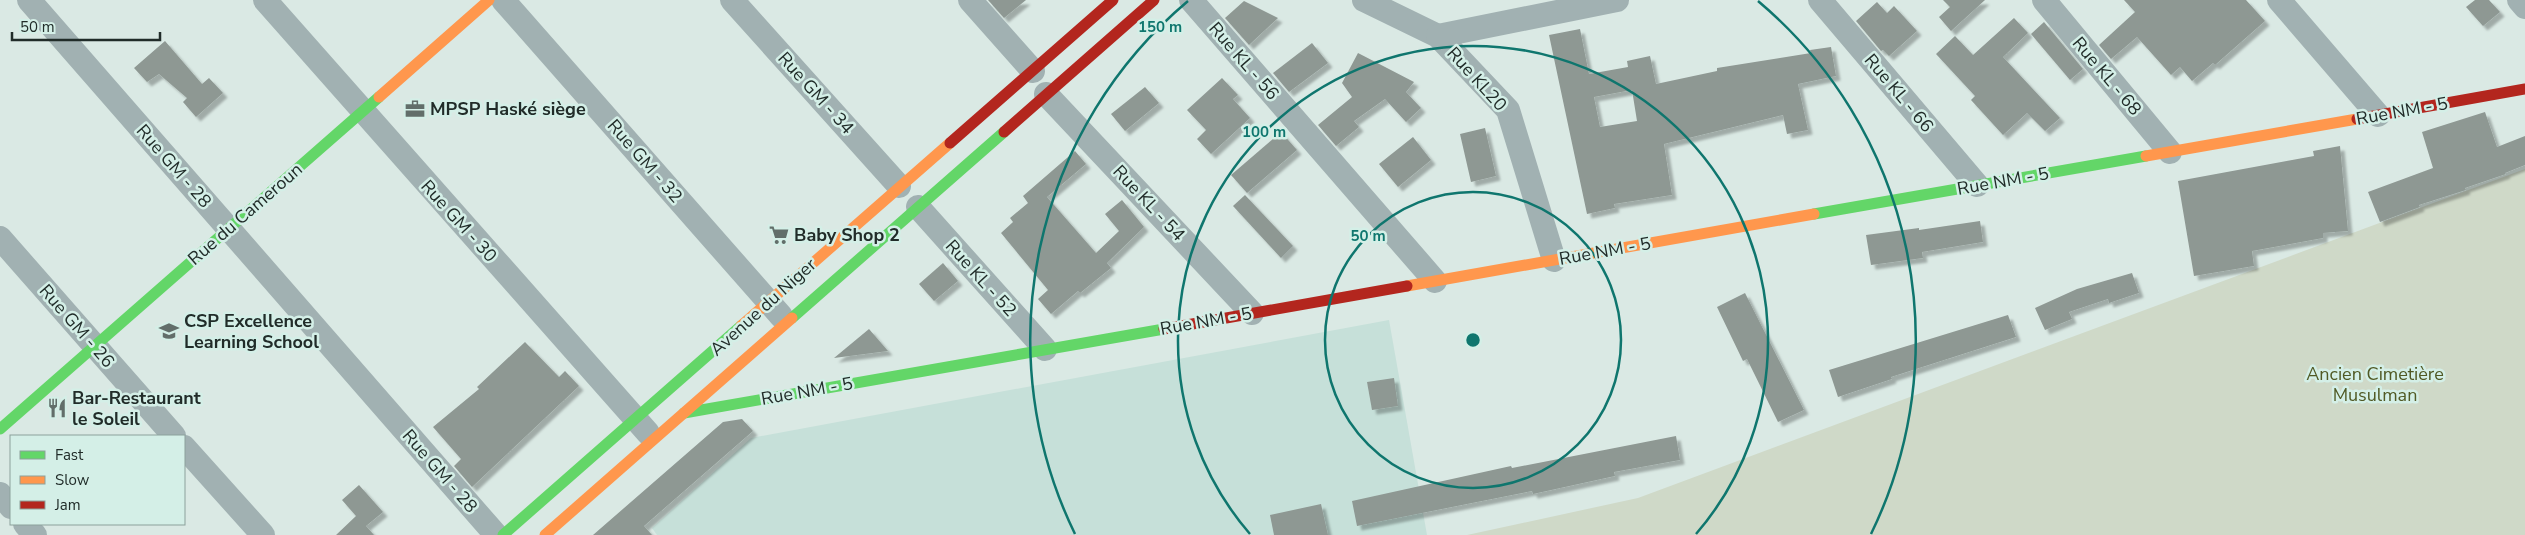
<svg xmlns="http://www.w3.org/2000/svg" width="2525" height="535" font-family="'Nunito Sans',sans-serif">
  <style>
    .built { fill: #c6e0d9 }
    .green { fill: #cfd9c8 }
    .building { fill: #8e9893; fill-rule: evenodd; filter: url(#shadow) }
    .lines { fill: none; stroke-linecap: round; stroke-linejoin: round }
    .street { stroke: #a1b1b2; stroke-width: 24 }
    .fast { stroke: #63d668; stroke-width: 11 }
    .slow { stroke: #ff974d; stroke-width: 11 }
    .jam { stroke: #b3261e; stroke-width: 11 }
    .ring { fill: none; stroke: #0f766e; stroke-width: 2.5 }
    .labels { text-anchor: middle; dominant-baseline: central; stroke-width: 5; stroke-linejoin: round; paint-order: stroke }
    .street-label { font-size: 18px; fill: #212c29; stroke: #d4efe7 }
    .poi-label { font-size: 18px; font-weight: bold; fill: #212c29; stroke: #d4efe7; text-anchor: start }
    .park-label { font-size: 18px; fill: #505924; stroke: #d4efe7 }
    .centre { fill: #0f766e; stroke: #d4efe7; stroke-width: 2.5 }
    .ring-label { font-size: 15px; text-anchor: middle; font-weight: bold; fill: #0f766e; stroke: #d4efe7; stroke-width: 5; stroke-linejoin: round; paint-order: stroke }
  </style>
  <defs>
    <filter id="shadow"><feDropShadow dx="4.5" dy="4.5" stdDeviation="1" flood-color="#0004"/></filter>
  </defs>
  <rect width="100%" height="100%" fill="#dae9e4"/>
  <polygon class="built" points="1389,320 1427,535 657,535 652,528 751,438"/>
  <polygon class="green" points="2525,169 2525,535 1467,535 1638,498"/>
  <g class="building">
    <polygon points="988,0 1026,0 1004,18"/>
    <polygon points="1943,0 1985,0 1951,31 1939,17 1950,7"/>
    <polygon points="2124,0 2246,0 2265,21 2215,65 2213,63 2192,81 2180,67 2171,75 2137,37 2111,59 2099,45 2135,12"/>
    <polygon points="2475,0 2489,0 2500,12 2483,26 2466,7"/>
    <polygon points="1244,1 1278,18 1249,45 1225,18"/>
    <polygon points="1877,2 1887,13 1894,6 1917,31 1889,56 1883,50 1881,51 1856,21"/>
    <polygon points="2014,18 2028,33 2003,57 2060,118 2045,131 2027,113 2003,135 1971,100 1975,96 1936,54 1955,36 1973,55"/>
    <polygon points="2044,22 2083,69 2070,80 2031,34"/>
    <path d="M1580,29L1589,74L1628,67L1627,61L1650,56L1656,84L1717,71V68L1811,53L1810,50L1831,47L1836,76L1798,84L1808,130L1787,134L1783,115L1664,144L1672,195L1614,204L1615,208L1587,214L1549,35ZM1632,90L1637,121L1600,127L1594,97Z"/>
    <polygon points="165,41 202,84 209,78 223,93 196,117 183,102 187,98 159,74 147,82 134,68"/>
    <polygon points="1312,43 1328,63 1289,92 1273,73"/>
    <polygon points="1358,53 1414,82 1406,92 1421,108 1406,122 1385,99 1354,121 1359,127 1336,146 1318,125 1352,97 1342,83"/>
    <polygon points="1222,78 1238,95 1233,99 1250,118 1211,154 1197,139 1206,130 1187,110"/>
    <polygon points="1145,87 1159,103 1125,131 1111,114"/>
    <polygon points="2485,112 2497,147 2525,136 2525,165 2505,173 2506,174 2465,188 2466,190 2419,205 2420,207 2380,222 2368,192 2433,168 2422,132"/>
    <polygon points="1485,128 1496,176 1471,182 1460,134"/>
    <polygon points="1281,132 1297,150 1247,193 1231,175"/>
    <polygon points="1413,137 1431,160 1398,187 1379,164"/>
    <polygon points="2340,146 2348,231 2323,233 2323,238 2252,251 2254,266 2194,276 2178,181 2314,156 2313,151"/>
    <polygon points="1075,151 1086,164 1047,197 1096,253 1119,231 1105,214 1122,200 1144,227 1107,263 1111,268 1080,293 1078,291 1051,314 1038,299 1048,290 1001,233 1013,222 1010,218 1028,203 1023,196"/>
    <polygon points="1245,195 1293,246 1281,258 1233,206"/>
    <polygon points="1980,221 1983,242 1922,252 1923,258 1871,265 1866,235 1919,228 1919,230"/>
    <polygon points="943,263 958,281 934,301 919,284"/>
    <polygon points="2132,273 2139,293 2109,303 2108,299 2069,312 2072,319 2045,330 2035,308 2077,289"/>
    <polygon points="1745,293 1804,410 1778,422 1747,359 1743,361 1717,307"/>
    <polygon points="2008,315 2016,337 1891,377 1892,379 1838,397 1829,370"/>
    <polygon points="869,329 888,351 834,358"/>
    <polygon points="525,342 559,377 565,371 579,386 472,487 454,466 461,459 433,427 479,389 477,387"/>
    <polygon points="1394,378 1398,406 1372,410 1367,382"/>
    <polygon points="742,419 753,431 644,526 652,535 593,535 723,422"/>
    <polygon points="1676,436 1680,460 1614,472 1615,476 1533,494 1532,491 1357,526 1352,501 1511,466 1512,468"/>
    <polygon points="359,485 383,512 366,526 374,535 336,535 356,516 342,500"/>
    <polygon points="1321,504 1328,535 1274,535 1270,515"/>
  </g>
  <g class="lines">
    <g class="street">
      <polyline points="29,0 496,535"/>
      <polyline points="265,0 648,433"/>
      <polyline points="503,0 781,316"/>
      <polyline points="732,0 899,186"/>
      <polyline points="970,0 1033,71"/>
      <polyline points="1191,0 1435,281"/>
      <polyline points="1364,0 1438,36 1508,110 1554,260"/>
      <polyline points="1820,0 1977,185"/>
      <polyline points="2044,0 2170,152"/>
      <polyline points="2279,0 2378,115"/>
      <polyline points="2519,0 2525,7"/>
      <polyline points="1438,36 1617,0"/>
      <polyline points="1046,94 1252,313"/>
      <polyline points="918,207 1045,349"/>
      <polyline points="0,238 174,436"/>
      <polyline points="184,447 263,535"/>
      <polyline points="0,494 11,507"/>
      <polyline points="25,524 35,535"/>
    </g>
    <g class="fast">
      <polyline points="1814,214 2146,156"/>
      <polyline points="792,318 1004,132"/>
      <polyline points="684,413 1164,329"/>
      <polyline points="0,429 379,97"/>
      <polyline points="503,535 741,326"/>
    </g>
    <g class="slow">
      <polyline points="379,97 489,0"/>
      <polyline points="2146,156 2357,119"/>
      <polyline points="1407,286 1814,214"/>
      <polyline points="741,326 950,143"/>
      <polyline points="545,535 792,318"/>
    </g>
    <g class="jam">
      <polyline points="2357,119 2525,89"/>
      <polyline points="1004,132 1154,0"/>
      <polyline points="950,143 1113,0"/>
      <polyline points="1164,329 1407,286"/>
    </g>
  </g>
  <g class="ring">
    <circle cx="1473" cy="340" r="148"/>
    <path d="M1250 534A295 295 0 1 1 1696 534"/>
    <path d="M1075 534A443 443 0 0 1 1188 1M1758 1A443 443 0 0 1 1871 534"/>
  </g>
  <defs>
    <symbol id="office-bare" viewBox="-9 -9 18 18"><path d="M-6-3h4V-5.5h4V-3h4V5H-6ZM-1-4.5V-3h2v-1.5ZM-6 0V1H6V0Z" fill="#626e6a" stroke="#d4efe7" stroke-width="2.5" paint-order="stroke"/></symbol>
    <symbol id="supermarket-bare" viewBox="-9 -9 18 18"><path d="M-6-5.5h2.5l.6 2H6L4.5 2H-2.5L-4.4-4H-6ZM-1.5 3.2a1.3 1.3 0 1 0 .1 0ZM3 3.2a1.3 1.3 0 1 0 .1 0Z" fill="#626e6a" stroke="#d4efe7" stroke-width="2.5" paint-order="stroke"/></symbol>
    <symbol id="school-bare" viewBox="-9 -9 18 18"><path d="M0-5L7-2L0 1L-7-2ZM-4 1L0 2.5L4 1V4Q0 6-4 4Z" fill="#626e6a" stroke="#d4efe7" stroke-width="2.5" paint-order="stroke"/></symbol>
    <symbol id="restaurant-bare" viewBox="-9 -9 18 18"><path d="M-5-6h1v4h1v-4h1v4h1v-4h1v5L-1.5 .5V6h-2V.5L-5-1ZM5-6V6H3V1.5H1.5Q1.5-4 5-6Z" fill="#626e6a" stroke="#d4efe7" stroke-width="2.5" paint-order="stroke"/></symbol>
  </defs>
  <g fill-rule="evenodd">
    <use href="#office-bare" x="401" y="95" width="28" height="28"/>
    <use href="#supermarket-bare" x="765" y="221" width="28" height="28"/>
    <use href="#school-bare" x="155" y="317" width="28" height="28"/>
    <use href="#restaurant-bare" x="43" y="394" width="28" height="28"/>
  </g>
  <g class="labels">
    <g class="street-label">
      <text transform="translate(1244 61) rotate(49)">Rue KL - 56</text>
      <text transform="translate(2107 76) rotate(50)">Rue KL - 68</text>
      <text transform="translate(1477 79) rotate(48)">Rue KL20</text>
      <text transform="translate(816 93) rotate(48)">Rue GM - 34</text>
      <text transform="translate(1899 93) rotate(50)">Rue KL - 66</text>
      <text transform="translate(2402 111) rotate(-10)">Rue NM - 5</text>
      <text transform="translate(645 161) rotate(49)">Rue GM - 32</text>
      <text transform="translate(174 166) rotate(49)">Rue GM - 28</text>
      <text transform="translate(2003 181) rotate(-10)">Rue NM - 5</text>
      <text transform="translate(1149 203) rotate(47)">Rue KL - 54</text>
      <text transform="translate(245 214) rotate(-41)">Rue du Cameroun</text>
      <text transform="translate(459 221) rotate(48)">Rue GM - 30</text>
      <text transform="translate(1605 251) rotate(-10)">Rue NM - 5</text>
      <text transform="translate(981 278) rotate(48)">Rue KL - 52</text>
      <text transform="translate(763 307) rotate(-42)">Avenue du Niger</text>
      <text transform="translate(1206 321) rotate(-10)">Rue NM - 5</text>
      <text transform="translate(77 326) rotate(49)">Rue GM - 26</text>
      <text transform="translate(807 391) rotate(-10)">Rue NM - 5</text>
      <text transform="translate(440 471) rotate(49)">Rue GM - 28</text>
    </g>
    <g class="poi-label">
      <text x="430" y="109">MPSP Haské siège</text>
      <text x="794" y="235">Baby Shop 2</text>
      <text x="184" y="321">CSP Excellence<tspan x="184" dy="21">Learning School</tspan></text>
      <text x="72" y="398">Bar-Restaurant<tspan x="72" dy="21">le Soleil</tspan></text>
    </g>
    <g class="park-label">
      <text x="2375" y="374">Ancien Cimetière<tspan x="2375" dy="21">Musulman</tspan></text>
    </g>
  </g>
  <circle cx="1473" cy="340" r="8" class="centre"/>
  <g class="ring-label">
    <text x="1160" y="32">150 m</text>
    <text x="1264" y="137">100 m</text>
    <text x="1368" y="241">50 m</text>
  </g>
  <rect x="10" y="435" width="175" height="90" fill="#d4efe7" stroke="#8ca19b"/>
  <rect x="20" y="451" width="25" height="8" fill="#63d668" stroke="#8ca19b"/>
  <text x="55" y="460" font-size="15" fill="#212c29">Fast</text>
  <rect x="20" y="476" width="25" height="8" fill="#ff974d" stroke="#8ca19b"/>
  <text x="55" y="485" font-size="15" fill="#212c29">Slow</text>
  <rect x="20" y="501" width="25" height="8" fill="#b3261e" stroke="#8ca19b"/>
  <text x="55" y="510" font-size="15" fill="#212c29">Jam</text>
  <path d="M12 32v8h148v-8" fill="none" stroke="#212c29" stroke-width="2.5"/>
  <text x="20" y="32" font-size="15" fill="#212c29" stroke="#d4efe7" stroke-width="4" paint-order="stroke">50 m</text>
</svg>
